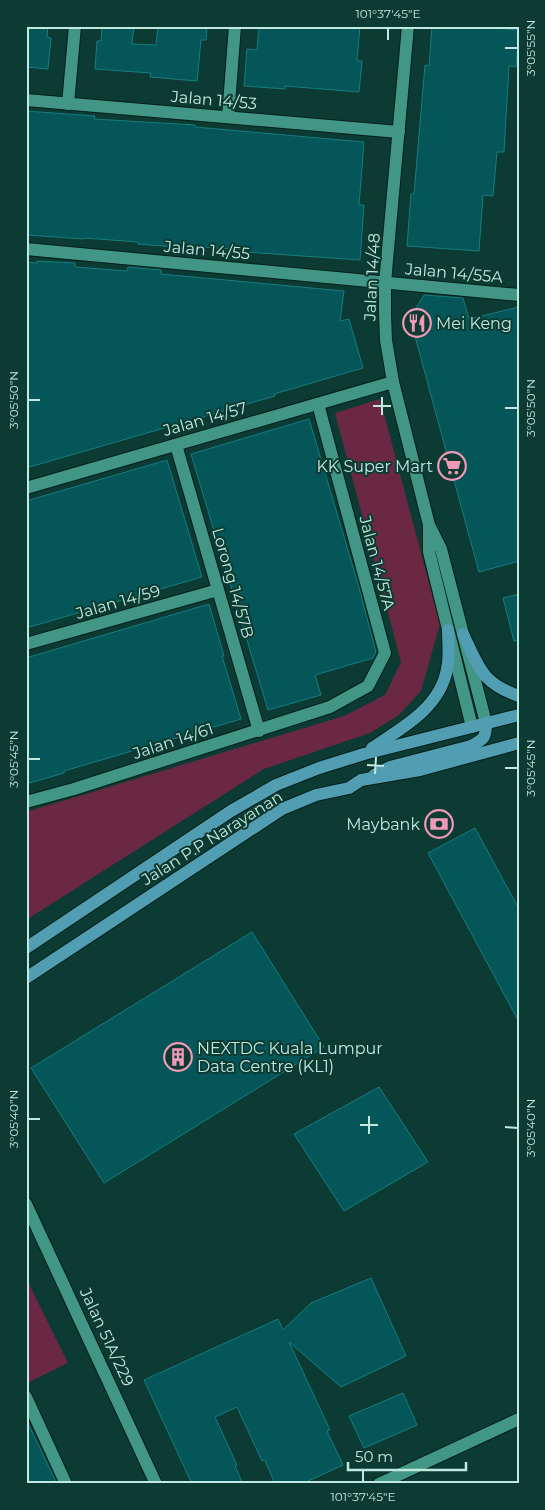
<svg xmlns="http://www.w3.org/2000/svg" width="545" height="1510" font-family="Montserrat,sans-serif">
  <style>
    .green { fill: #6a2842 }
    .building { fill: #045659; stroke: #167d80 }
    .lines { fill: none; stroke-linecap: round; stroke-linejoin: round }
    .minor-casing { stroke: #041f1a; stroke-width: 14 }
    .major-casing { stroke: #041f1a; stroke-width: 14 }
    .minor { stroke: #419685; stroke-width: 12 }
    .major { stroke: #519eb3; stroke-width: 12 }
    .ticks { fill: none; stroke: #c2e9df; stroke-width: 2 }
    .labels { text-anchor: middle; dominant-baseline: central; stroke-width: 4; stroke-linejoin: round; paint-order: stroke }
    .street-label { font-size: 16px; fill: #c2e9df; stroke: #0b3b32 }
    .poi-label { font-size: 16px; fill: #c2e9df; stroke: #0b3b32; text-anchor: start }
    .neatline { fill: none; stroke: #c2e9df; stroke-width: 2 }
    .ticks-label { font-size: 12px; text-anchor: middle; fill: #c2e9df }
  </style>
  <rect width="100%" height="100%" fill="#0b3b32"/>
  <g class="green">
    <polygon points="380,399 440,624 421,691 399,715 370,733 264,769 26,920 26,812 344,716 385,695 401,662 335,413"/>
    <polygon points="26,1278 68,1363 27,1383 26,1382"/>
  </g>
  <g class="building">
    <polygon points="26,26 48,26 47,37 51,38 48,69 26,67"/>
    <polygon points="102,26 134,26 132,44 156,45 158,26 207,26 206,40 201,40 197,81 150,77 151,73 95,69 97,41 101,41"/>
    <polygon points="259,26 360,26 357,61 362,61 359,92 285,86 285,89 244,86 247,49 257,50"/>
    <polygon points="432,26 469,26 519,30 516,67 509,66 504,152 497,152 493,196 483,195 479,251 407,246 411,194 414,194 425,65 429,66"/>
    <polygon points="26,111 95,116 94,119 195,125 195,127 364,142 359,205 364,205 360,260 245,252 245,250 187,246 187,248 138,244 138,242 84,238 84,239 26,235"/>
    <polygon points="37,261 75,263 75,267 127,271 128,267 161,270 161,274 344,291 340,321 349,319 363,368 274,394 275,396 26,468 26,262 37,263"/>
    <polygon points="424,295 463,298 469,319 519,307 519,561 479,572 410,318"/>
    <polygon points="309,419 358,584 376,652 373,658 315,675 321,695 268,710 191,454"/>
    <polygon points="167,460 202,577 26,628 26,501"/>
    <polygon points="519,594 519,641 514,641 503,598"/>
    <polygon points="209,604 224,656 222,656 241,719 64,771 64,773 26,784 26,658"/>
    <polygon points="475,828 519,909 519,1022 428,853"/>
    <polygon points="252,932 324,1047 104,1183 31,1068"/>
    <polygon points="379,1087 428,1162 344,1211 294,1134"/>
    <polygon points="371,1278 406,1356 341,1387 289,1342 330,1430 327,1431 343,1465 302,1484 275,1484 265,1460 262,1461 237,1407 215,1417 237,1465 235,1466 243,1484 192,1484 144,1380 278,1319 283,1330 311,1303"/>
    <polygon points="403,1393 417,1425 364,1448 349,1416"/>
    <polygon points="26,1419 57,1484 26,1484"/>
  </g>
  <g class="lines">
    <defs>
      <g id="minor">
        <polyline points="408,26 385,283 385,315 386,340 393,382 429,525 441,549 486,723"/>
        <polyline points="26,100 399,132"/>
        <polyline points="68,104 75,26"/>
        <polyline points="228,117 235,26"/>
        <polyline points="26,249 519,295"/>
        <polyline points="176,445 259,731"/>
        <polyline points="26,488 393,382"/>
        <polyline points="429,528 429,552 472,727"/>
        <polyline points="26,644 218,590"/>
        <polyline points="26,802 74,789 330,707 368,686 385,653 318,404"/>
        <polyline points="26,1204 156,1484"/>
        <polyline points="26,1397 66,1484"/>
        <polyline points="379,1484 519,1419"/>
      </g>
      <g id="major">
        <path d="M463,634C479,667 481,683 519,696"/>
        <path d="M372,748C402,728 440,708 447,669C450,657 448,642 448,630"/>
        <path d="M374,775L390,767L471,746C484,739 486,738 486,723"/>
        <polyline points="26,948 231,811 276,785 319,768 364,754 519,715"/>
        <polyline points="26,978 282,809 316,795 349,788 361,780 420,770 519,743"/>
      </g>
    </defs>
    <use href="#minor" class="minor-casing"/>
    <use href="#major" class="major-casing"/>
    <use href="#minor" class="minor"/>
    <use href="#major" class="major"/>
  </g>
  <path class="ticks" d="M388,40V28M505,48H518M28,400H40M373,406H391M505,408H518M382,415V397M28,759H40M367,765L384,766M505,768H518M375,774L376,757M28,1119H40M360,1125H378M505,1127L518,1128M369,1134V1116M363,1482V1470"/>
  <defs>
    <symbol id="restaurant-ring" viewBox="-11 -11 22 22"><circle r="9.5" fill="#0b3b32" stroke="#f09ab7" stroke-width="1.5"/><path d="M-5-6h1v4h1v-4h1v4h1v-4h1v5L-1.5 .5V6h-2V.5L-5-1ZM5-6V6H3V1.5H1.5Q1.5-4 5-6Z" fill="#f09ab7"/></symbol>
    <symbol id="supermarket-ring" viewBox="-11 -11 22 22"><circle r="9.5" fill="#0b3b32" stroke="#f09ab7" stroke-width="1.5"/><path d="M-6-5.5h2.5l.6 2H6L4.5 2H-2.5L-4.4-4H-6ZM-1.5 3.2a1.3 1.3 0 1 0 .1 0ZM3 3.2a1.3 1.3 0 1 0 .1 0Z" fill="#f09ab7"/></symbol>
    <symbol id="bank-ring" viewBox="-11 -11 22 22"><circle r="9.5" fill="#0b3b32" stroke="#f09ab7" stroke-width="1.5"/><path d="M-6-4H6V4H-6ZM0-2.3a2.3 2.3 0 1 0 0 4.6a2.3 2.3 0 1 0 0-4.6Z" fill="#f09ab7"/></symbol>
    <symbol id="building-ring" viewBox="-11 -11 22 22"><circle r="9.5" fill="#0b3b32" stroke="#f09ab7" stroke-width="1.5"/><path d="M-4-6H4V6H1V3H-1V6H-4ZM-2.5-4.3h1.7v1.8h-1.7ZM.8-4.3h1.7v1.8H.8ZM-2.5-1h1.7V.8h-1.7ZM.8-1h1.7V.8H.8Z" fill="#f09ab7"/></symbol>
  </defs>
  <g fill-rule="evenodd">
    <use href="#restaurant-ring" x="401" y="307" width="32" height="32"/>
    <use href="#supermarket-ring" x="436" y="450" width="32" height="32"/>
    <use href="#bank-ring" x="423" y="808" width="32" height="32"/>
    <use href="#building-ring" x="162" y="1041" width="32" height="32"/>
  </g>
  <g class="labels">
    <g class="street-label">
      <text transform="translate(214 100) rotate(5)">Jalan 14/53</text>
      <text transform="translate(207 250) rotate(5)">Jalan 14/55</text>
      <text transform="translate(454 273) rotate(5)">Jalan 14/55A</text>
      <text transform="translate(372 277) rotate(-87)">Jalan 14/48</text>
      <text transform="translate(205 419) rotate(-16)">Jalan 14/57</text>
      <text transform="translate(377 563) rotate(75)">Jalan 14/57A</text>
      <text transform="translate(233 583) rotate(74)">Lorong 14/57B</text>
      <text transform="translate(118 602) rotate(-16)">Jalan 14/59</text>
      <text transform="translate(173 741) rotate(-18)">Jalan 14/61</text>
      <text transform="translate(212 838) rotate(-32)">Jalan P.P Narayanan</text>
      <text transform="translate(107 1337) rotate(65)">Jalan 51A/229</text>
    </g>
    <g class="poi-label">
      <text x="436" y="323">Mei Keng</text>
      <text x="433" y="466" text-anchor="end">KK Super Mart</text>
      <text x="420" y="824" text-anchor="end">Maybank</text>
      <text x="197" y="1048">NEXTDC Kuala Lumpur<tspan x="197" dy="18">Data Centre (KL1)</tspan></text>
    </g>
  </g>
  <rect width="545" height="1510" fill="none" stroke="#0b3b32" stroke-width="55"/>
  <path d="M348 1462v8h118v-8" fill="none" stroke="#c2e9df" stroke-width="2.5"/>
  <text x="355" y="1462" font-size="15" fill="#c2e9df" stroke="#0b3b32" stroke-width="4" paint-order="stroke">50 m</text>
  <rect x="28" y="28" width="490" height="1454" class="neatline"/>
  <g class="ticks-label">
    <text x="388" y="18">101°37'45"E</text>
    <text transform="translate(531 48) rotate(-90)" y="4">3°05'55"N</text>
    <text transform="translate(14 400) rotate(-90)" y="4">3°05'50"N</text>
    <text transform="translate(531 408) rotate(-90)" y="4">3°05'50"N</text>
    <text transform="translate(14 759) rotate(-90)" y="4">3°05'45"N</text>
    <text transform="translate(531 768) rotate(-90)" y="4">3°05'45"N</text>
    <text transform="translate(14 1119) rotate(-90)" y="4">3°05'40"N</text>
    <text transform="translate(531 1128) rotate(-90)" y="4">3°05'40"N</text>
    <text x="363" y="1501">101°37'45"E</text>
  </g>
</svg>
